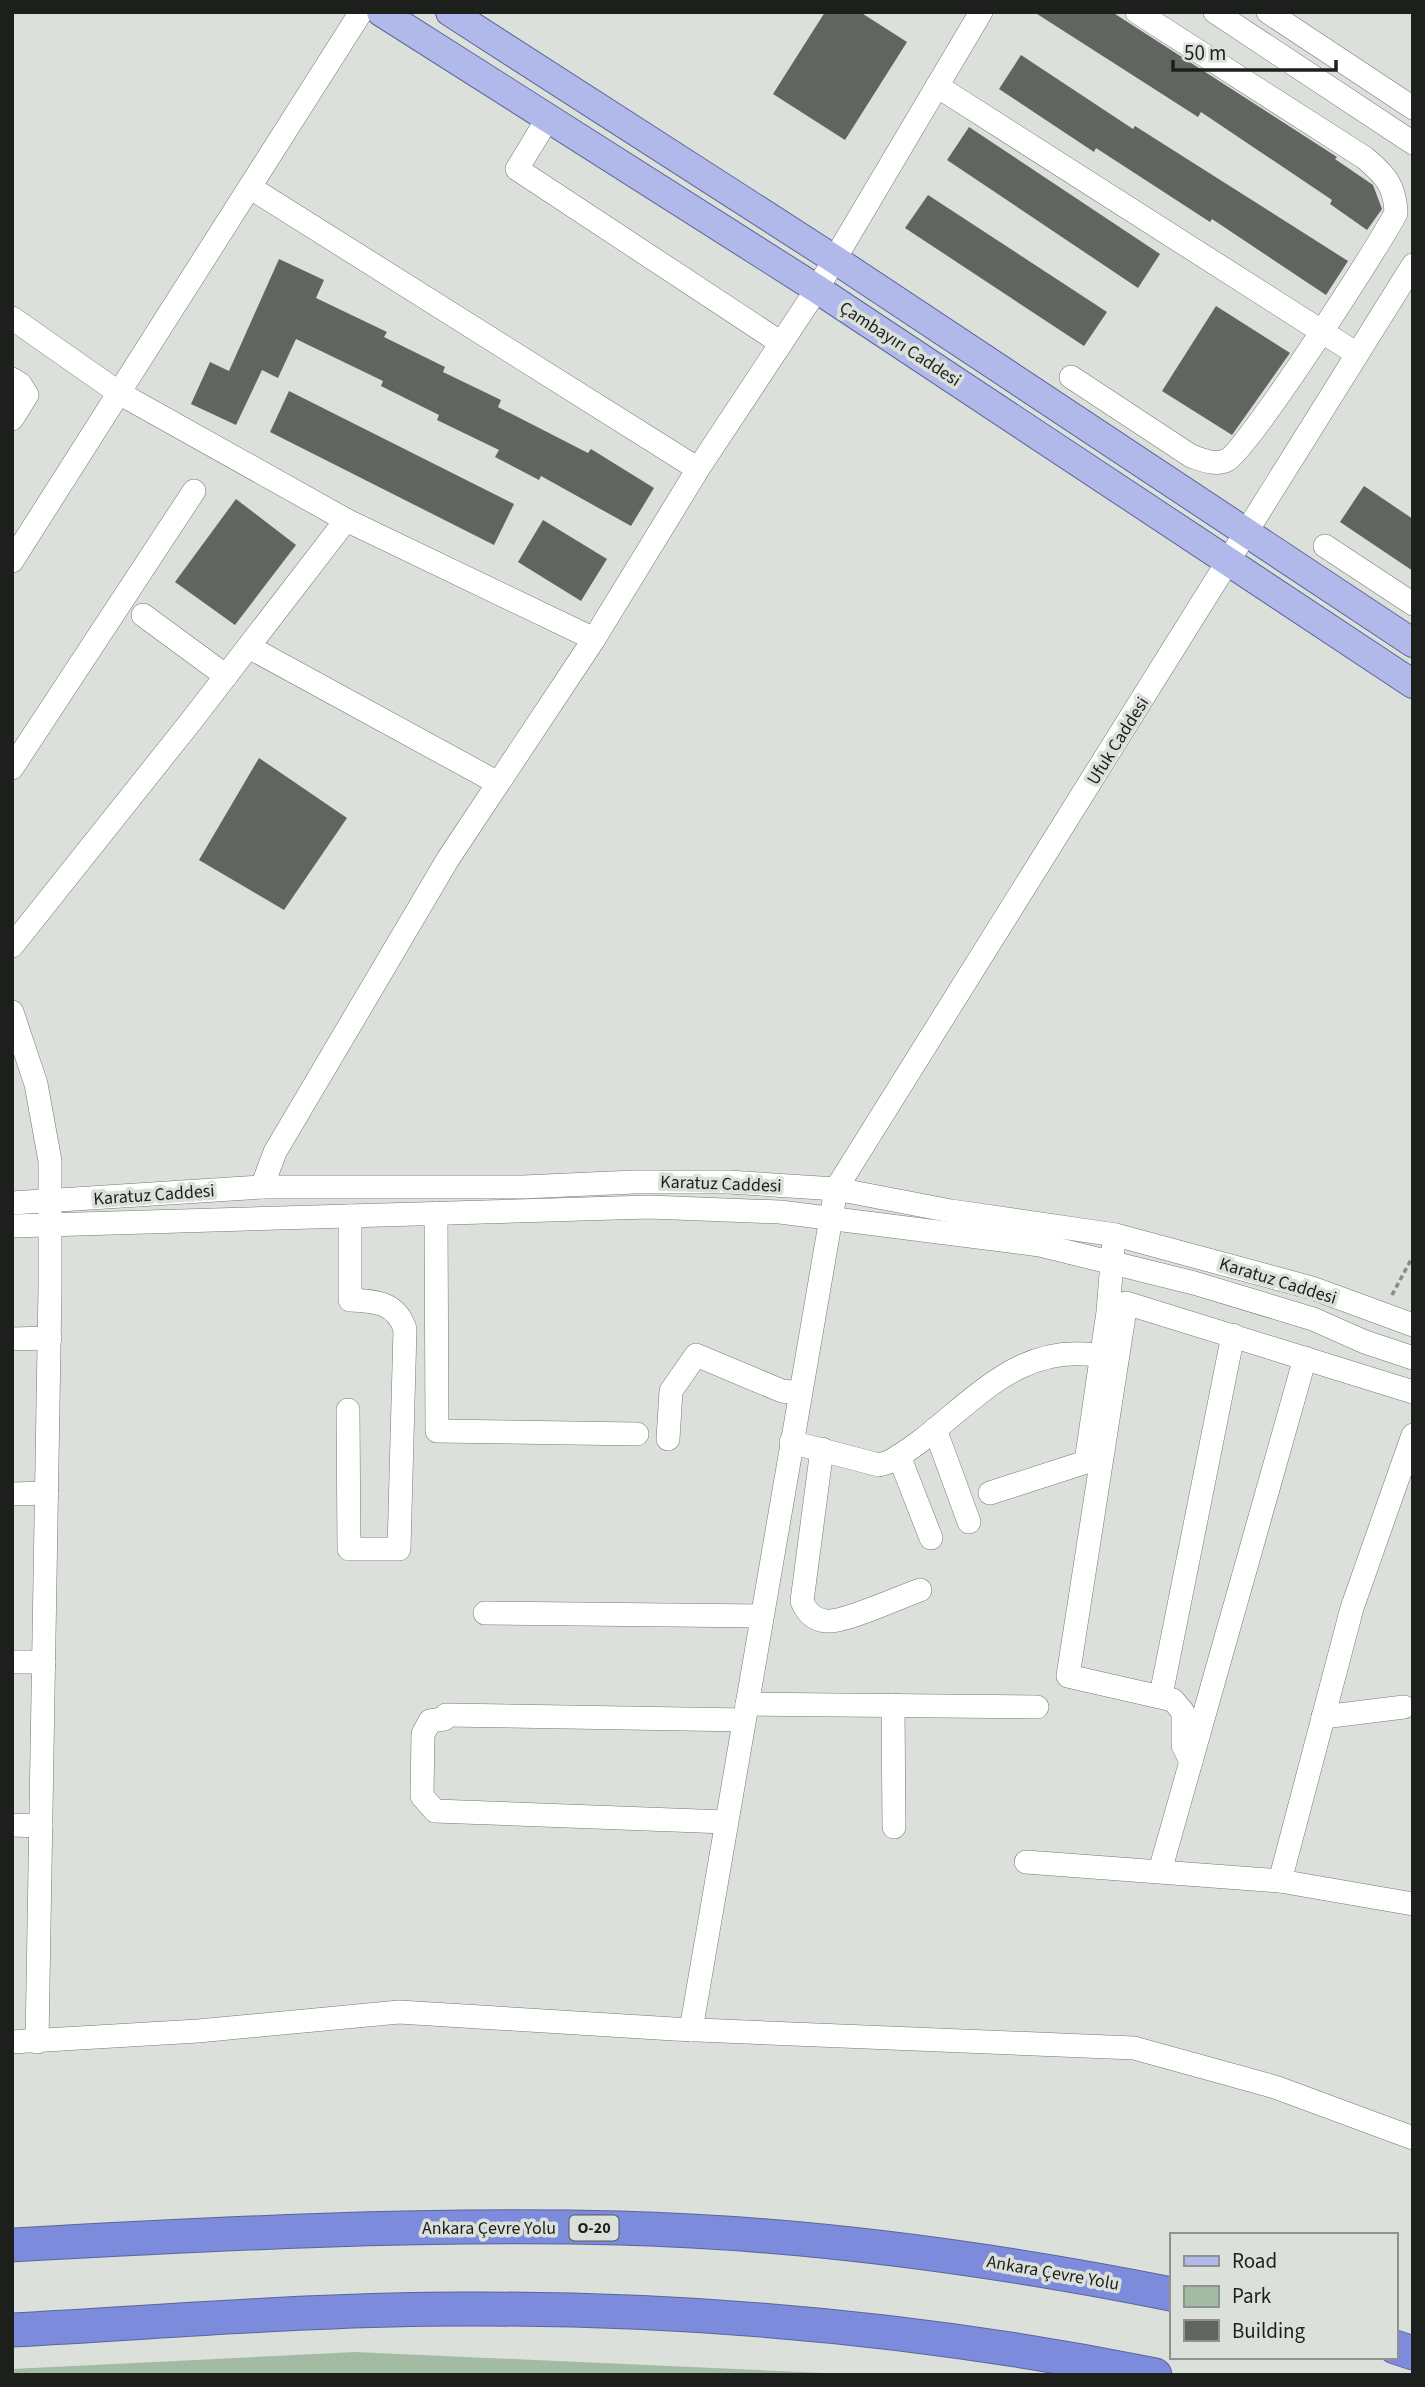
<svg xmlns="http://www.w3.org/2000/svg" width="1425" height="2387" font-family="'Source Sans 3',sans-serif">
  <style>
    .green { fill: #a4bba3 }
    .building { fill: #606560 }
    .lines { fill: none; stroke-linecap: round; stroke-linejoin: round }
    .minor-casing { stroke: #747974; stroke-width: 24 }
    .major-casing { stroke: #5b659a; stroke-width: 30 }
    .highway-casing { stroke: #5b659a; stroke-width: 35 }
    .path { stroke: #888c88; stroke-width: 3.5; stroke-dasharray: 5 3.5; stroke-linecap: butt }
    .minor { stroke: #fff; stroke-width: 23 }
    .major { stroke: #b1b9eb; stroke-width: 28 }
    .highway { stroke: #7d8bdd; stroke-width: 33 }
    .labels { text-anchor: middle; dominant-baseline: central; stroke-width: 7; stroke-linejoin: round; paint-order: stroke }
    .shield { fill: #dbe0da; stroke: #565956; stroke-width: 2 }
    .shield-label { font-size: 16px; font-weight: bold; fill: #1d1f1d }
    .street-label { font-size: 18px; fill: #1d1f1d; stroke: #dbe0da }
  </style>
  <rect width="100%" height="100%" fill="#dbe0da"/>
  <polygon class="green" points="355,2352 868,2375 12,2375 12,2369"/>
  <g class="building">
    <polygon points="825,12 860,12 907,42 845,140 773,94"/>
    <polygon points="1034,12 1112,12 1337,157 1335,159 1373,185 1382,209 1367,230 1330,204 1332,200 1201,112 1198,117"/>
    <polygon points="1021,55 1133,129 1135,126 1348,261 1326,295 1212,219 1210,222 1096,148 1094,152 999,89"/>
    <polygon points="969,127 1160,254 1138,288 947,160"/>
    <polygon points="928,195 1107,312 1084,346 905,228"/>
    <polygon points="279,259 324,280 316,298 387,332 384,337 445,367 443,372 501,400 498,407 588,453 591,449 654,488 631,526 541,476 539,480 495,457 499,450 437,420 439,415 381,386 383,381 296,339 278,378 262,370 236,425 191,404 210,362 229,371"/>
    <polygon points="1216,306 1290,353 1232,435 1162,391"/>
    <polygon points="289,391 514,504 494,545 270,432"/>
    <polygon points="1364,486 1413,519 1413,571 1340,522"/>
    <polygon points="236,499 296,545 235,625 175,582"/>
    <polygon points="543,520 607,559 581,601 518,562"/>
    <polygon points="259,758 347,818 284,910 199,860"/>
  </g>
  <g class="lines">
    <defs>
      <g id="minor">
        <polyline points="1215,12 1413,143"/>
        <polyline points="1268,12 1413,108"/>
        <polyline points="937,86 1357,354"/>
        <polyline points="548,118 517,169 781,343"/>
        <polyline points="251,188 698,469"/>
        <polyline points="12,318 119,393 346,520 594,639"/>
        <path d="M1071,377L1191,456C1203,460 1215,466 1227,460C1247,451 1381,243 1396,213C1395,185 1385,175 1365,158L1137,12"/>
        <polyline points="12,379 20,384 27,395 12,419"/>
        <polyline points="1325,546 1413,604"/>
        <polyline points="12,561 361,12"/>
        <polyline points="143,615 226,676"/>
        <polyline points="249,647 498,783"/>
        <polyline points="12,768 194,491"/>
        <polyline points="12,946 192,720 346,520"/>
        <polyline points="12,1012 36,1084 50,1161 50,1289 37,2042"/>
        <polyline points="262,1187 275,1152 448,859 594,639 698,469 817,289 981,12"/>
        <polyline points="12,1203 262,1187 523,1187 634,1182 729,1182 836,1189 951,1211 1116,1235 1312,1288 1413,1325"/>
        <polyline points="436,1213 437,1431 637,1434"/>
        <polyline points="12,1226 649,1207 780,1212 1040,1245 1194,1283 1313,1319 1365,1342 1413,1358"/>
        <polyline points="12,1339 50,1338"/>
        <path d="M348,1410L349,1549H399L405,1329C396,1302 375,1301 350,1300V1216"/>
        <polyline points="935,1429 969,1522"/>
        <polyline points="668,1439 671,1391 696,1355 782,1391 799,1393"/>
        <path d="M791,1442L879,1465L889,1462C962,1421 1007,1339 1101,1356"/>
        <path d="M822,1449L802,1601C806,1612 814,1620 826,1621C844,1623 900,1597 920,1590"/>
        <polyline points="899,1456 931,1538"/>
        <polyline points="990,1493 1086,1462 1108,1312 1113,1249"/>
        <polyline points="12,1494 47,1493"/>
        <polyline points="485,1613 762,1616"/>
        <polyline points="12,1662 44,1662"/>
        <polyline points="1161,1695 1233,1335"/>
        <polyline points="747,1704 1037,1707"/>
        <polyline points="893,1705 894,1827"/>
        <polyline points="446,1715 744,1720"/>
        <polyline points="1323,1717 1404,1707"/>
        <polyline points="444,1719 430,1721 423,1734 422,1796 435,1811 726,1822"/>
        <polyline points="1191,1762 1183,1745 1183,1712 1173,1700 1068,1676 1126,1303 1413,1392"/>
        <polyline points="12,1825 41,1826"/>
        <polyline points="1026,1862 1280,1881 1413,1904"/>
        <polyline points="1160,1871 1305,1358"/>
        <polyline points="1280,1881 1352,1608 1413,1435"/>
        <polyline points="691,2030 836,1189 1413,265"/>
        <polyline points="12,2042 198,2031 399,2012 674,2029 1134,2048 1275,2087 1413,2138"/>
      </g>
      <g id="major">
        <polyline points="381,12 817,289 1413,684"/>
        <polyline points="450,12 834,259 1413,643"/>
      </g>
      <g id="highway">
        <path d="M12,2245C215,2234 417,2223 620,2228C805,2233 990,2258 1171,2294"/>
        <path d="M12,2330C167,2322 324,2308 479,2309C706,2309 933,2330 1155,2375"/>
        <polyline points="1395,2347 1413,2353"/>
      </g>
    </defs>
    <use href="#minor" class="minor-casing"/>
    <use href="#major" class="major-casing"/>
    <use href="#highway" class="highway-casing"/>
    <polyline class="path" points="1392,1295 1413,1256"/>
    <use href="#minor" class="minor"/>
    <use href="#major" class="major"/>
    <use href="#highway" class="highway"/>
  </g>
  <g class="labels">
    <rect class="shield" x="569.5" y="2215.5" width="49" height="25" rx="5"/>
    <g class="shield-label">
      <text x="594" y="2228">O-20</text>
    </g>
    <g class="street-label">
      <text transform="translate(900 344) rotate(33)">Çambayırı Caddesi</text>
      <text transform="translate(1118 741) rotate(-58)">Ufuk Caddesi</text>
      <text transform="translate(721 1184) rotate(2)">Karatuz Caddesi</text>
      <text transform="translate(154 1195) rotate(-4)">Karatuz Caddesi</text>
      <text transform="translate(1278 1281) rotate(17)">Karatuz Caddesi</text>
      <text x="489" y="2228">Ankara Çevre Yolu</text>
      <text transform="translate(1053 2273) rotate(10)">Ankara Çevre Yolu</text>
    </g>
  </g>
  <rect width="1425" height="2387" fill="none" stroke="#1d1f1d" stroke-width="28"/>
  <rect x="1170" y="2233" width="228" height="126" fill="#dbe0da" stroke="#8f938e" stroke-width="2"/>
  <rect x="1184" y="2256" width="35" height="10" fill="#b1b9eb" stroke="#8f938e" stroke-width="2"/>
  <text x="1232" y="2268" font-size="21" fill="#1d1f1d">Road</text>
  <rect x="1184" y="2286" width="35" height="21" fill="#a4bba3" stroke="#8f938e" stroke-width="2"/>
  <text x="1232" y="2303" font-size="21" fill="#1d1f1d">Park</text>
  <rect x="1184" y="2320" width="35" height="21" fill="#606560" stroke="#8f938e" stroke-width="2"/>
  <text x="1232" y="2338" font-size="21" fill="#1d1f1d">Building</text>
  <path d="M1173 60v10h163v-10" fill="none" stroke="#1d1f1d" stroke-width="3.5"/>
  <text x="1184" y="60" font-size="21" fill="#1d1f1d" stroke="#dbe0da" stroke-width="5" paint-order="stroke">50 m</text>
</svg>
